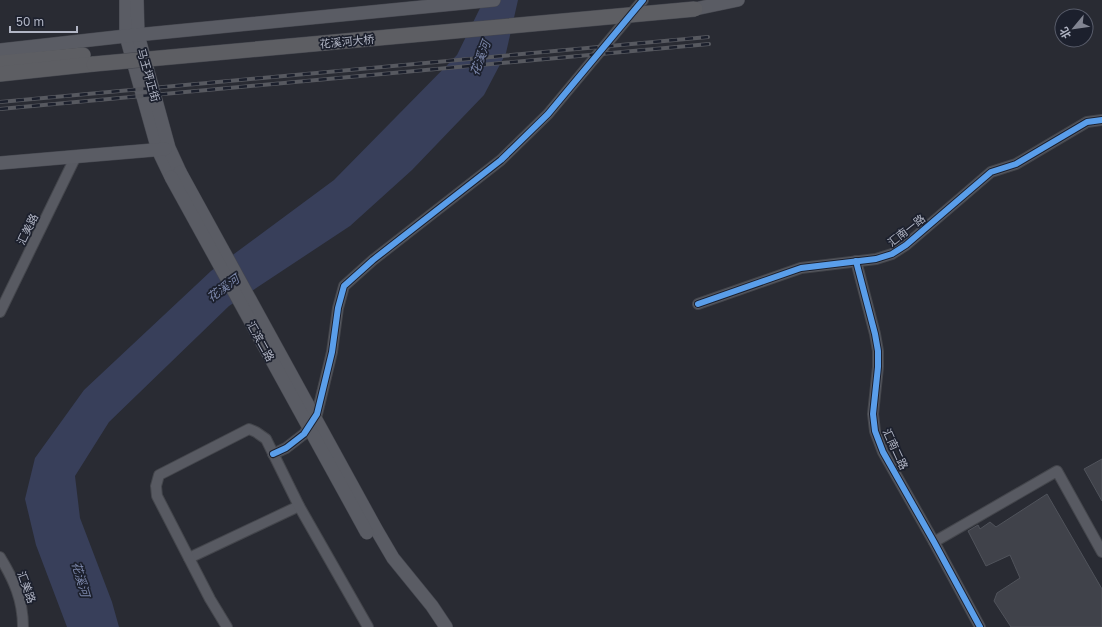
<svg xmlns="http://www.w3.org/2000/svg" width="1102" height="627" font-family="'Golos Text','Noto Sans SC',sans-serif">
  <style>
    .water { fill: #383f5a }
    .building { fill: #40424a; stroke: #50535b }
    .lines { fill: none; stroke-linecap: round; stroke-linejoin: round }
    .minor-casing { stroke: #44464c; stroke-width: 12 }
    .major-casing { stroke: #464850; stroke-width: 14 }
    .highway-casing { stroke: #45474f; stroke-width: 16 }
    .minor { stroke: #585a62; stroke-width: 10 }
    .major { stroke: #5a5c64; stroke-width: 13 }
    .highway { stroke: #5d5e63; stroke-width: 15 }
    .rail-casing { stroke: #575960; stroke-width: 4 }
    .rail { stroke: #1c202d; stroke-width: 2.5; stroke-dasharray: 8; stroke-linecap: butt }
    .major-bridge-casing { stroke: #464850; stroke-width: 14; stroke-linecap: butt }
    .highway-bridge-casing { stroke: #45474f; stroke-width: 16; stroke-linecap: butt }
    .major-bridge { stroke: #5a5c64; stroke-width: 13 }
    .highway-bridge { stroke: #5d5e63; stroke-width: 15 }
    .cycleway-casing { stroke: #1c202d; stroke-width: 8 }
    .cycleway { stroke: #5a9eea; stroke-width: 6 }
    .labels { text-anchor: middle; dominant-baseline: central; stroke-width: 3.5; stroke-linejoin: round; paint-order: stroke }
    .street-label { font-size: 11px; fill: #b2b6c5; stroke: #1c202d }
    .water-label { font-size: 12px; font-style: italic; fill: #7c87aa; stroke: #1c202d }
  </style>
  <rect width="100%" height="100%" fill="#292b33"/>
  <polygon class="water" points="484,0 518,0 506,53 484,95 412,170 350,226 229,306 109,422 75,476 80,518 112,602 119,627 67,627 36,545 25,499 35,458 84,390 211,271 334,180 457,55"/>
  <g class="building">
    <polygon points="1102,459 1102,501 1084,469"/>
    <polygon points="1047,494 1102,589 1102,627 1011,627 994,601 997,593 1020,578 1010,555 986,566 968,531 978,525 980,529 990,522 996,527"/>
  </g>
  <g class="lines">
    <defs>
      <g id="minor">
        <polyline points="856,261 875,334 878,351 878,367 873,414 875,431 883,452 934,542 980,627"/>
        <polyline points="698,304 801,268 876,259 892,254 906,245 991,172 1016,164 1087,122 1102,120"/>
        <polyline points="0,312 76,156"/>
        <polyline points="273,454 286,448 304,434 317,414 332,352 338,308 344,286 373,260 501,160 548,114 643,0"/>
        <polyline points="934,542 1057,471 1102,552"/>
        <path d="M0,557C14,580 23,600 23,627"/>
        <polyline points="189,558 299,506"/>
        <polyline points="227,627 210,599 157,496 156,486 159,475 249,429 256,432 266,439 299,506 368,627"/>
      </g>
      <g id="major">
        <polyline points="126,0 126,36 158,150 171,177"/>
        <polyline points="137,0 138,35 169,148 180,172"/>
        <polyline points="695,9 738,0"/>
        <polyline points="0,50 126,36 494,0"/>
        <polyline points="0,163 165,149"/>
        <polyline points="376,529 393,558 432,606 446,627"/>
      </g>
      <g id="highway">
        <polyline points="0,63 83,55"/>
        <polyline points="0,74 94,64"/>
      </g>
    </defs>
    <use href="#minor" class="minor-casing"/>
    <use href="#major" class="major-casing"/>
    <use href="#highway" class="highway-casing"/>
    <use href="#minor" class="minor"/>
    <use href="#major" class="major"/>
    <use href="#highway" class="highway"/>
    <defs>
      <g id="rail">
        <polyline points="0,102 708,37"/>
        <polyline points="0,109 709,44"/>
      </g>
    </defs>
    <use href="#rail" class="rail-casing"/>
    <use href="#rail" class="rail"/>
    <defs>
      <g id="major-bridge">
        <polyline points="180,172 376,529"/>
        <polyline points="171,177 367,533"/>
      </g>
      <polyline id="highway-bridge" points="94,64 695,9"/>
    </defs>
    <use href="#major-bridge" class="major-bridge-casing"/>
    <use href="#highway-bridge" class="highway-bridge-casing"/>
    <use href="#major-bridge" class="major-bridge"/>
    <use href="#highway-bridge" class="highway-bridge"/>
    <defs>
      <g id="cycleway">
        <polyline points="856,261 875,334 878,351 878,367 873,414 875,431 883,452 934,542 980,627"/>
        <polyline points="698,304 801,268 876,259 892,254 906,245 991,172 1016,164 1087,122 1102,120"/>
        <polyline points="273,454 286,448 304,434 317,414 332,352 338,308 344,286 373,260 501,160 548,114 643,0"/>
      </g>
    </defs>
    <use href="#cycleway" class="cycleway-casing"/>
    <use href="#cycleway" class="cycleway"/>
  </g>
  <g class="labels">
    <g class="street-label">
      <text transform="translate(347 41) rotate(-5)">花溪河大桥</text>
      <text transform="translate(149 75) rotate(74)">马王坪正街</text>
      <text transform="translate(27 229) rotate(-64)">汇美路</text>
      <text transform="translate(906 230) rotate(-38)">汇南一路</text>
      <text transform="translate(261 341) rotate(61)">汇滨二路</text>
      <text transform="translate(896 449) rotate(65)">汇南二路</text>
      <text transform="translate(27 587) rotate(70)">汇美路</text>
    </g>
    <g class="water-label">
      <text transform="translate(480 58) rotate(-69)">花溪河</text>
      <text transform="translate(223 288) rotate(-36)">花溪河</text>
      <text transform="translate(81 579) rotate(74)">花溪河</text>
    </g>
  </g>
  <g transform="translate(1074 28) rotate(241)"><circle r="19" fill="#1c202d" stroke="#585c6a"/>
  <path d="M0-3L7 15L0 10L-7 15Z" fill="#828592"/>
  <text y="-6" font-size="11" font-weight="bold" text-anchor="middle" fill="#b2b6c5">北</text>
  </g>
  <path d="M10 26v6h67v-6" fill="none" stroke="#b2b6c5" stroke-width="2"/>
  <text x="16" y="26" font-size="12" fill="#b2b6c5" stroke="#1c202d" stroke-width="3" paint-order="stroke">50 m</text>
</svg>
